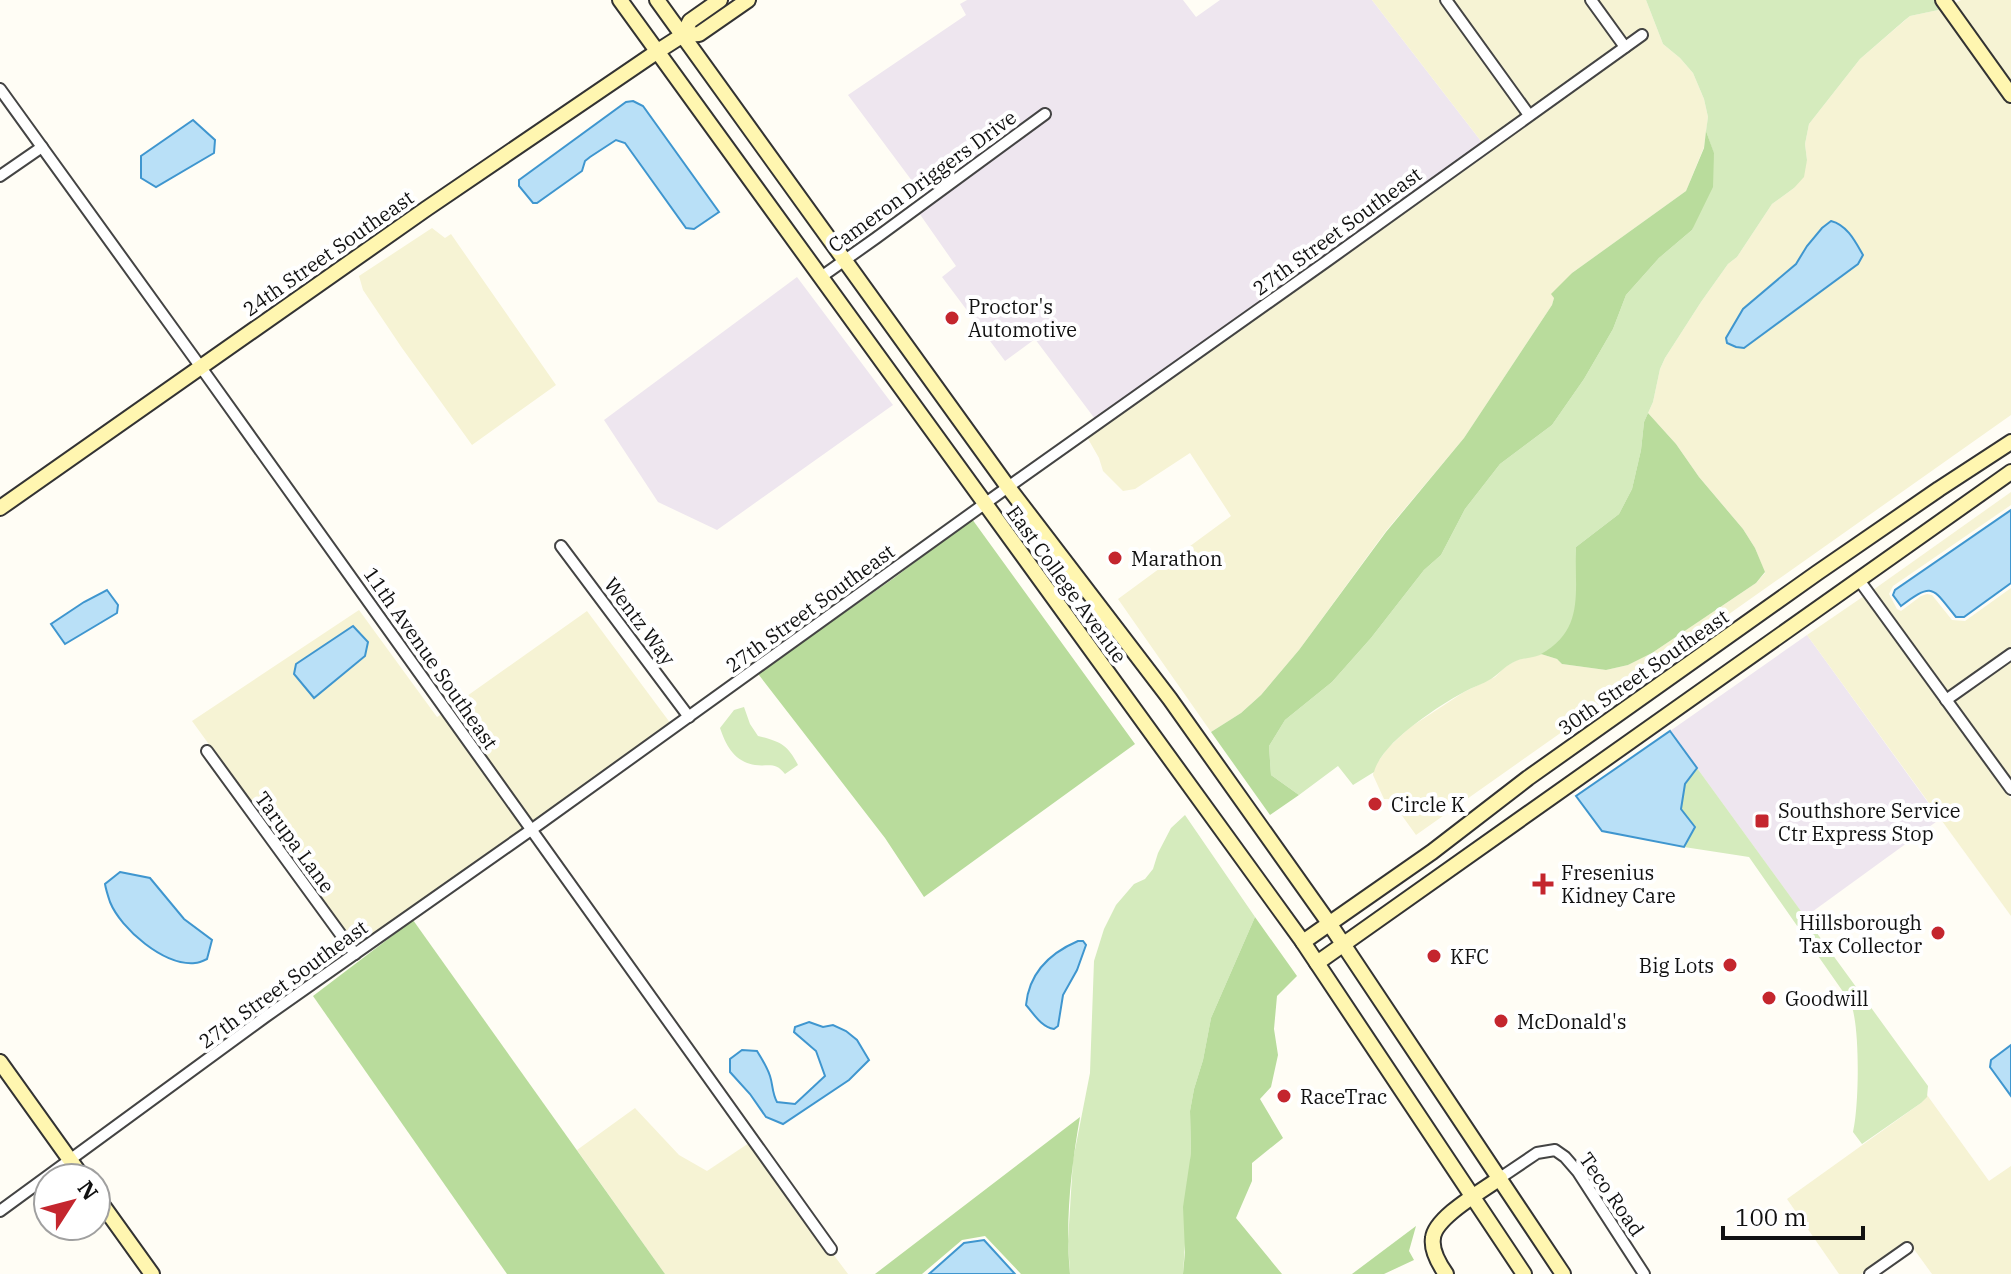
<svg xmlns="http://www.w3.org/2000/svg" width="2011" height="1274" font-family="'IBM Plex Serif',serif">
  <style>
    .industrial { fill: #eee6ef }
    .farmland { fill: #f6f3d4; fill-rule: evenodd }
    .green { fill: #d5ebbd }
    .forest { fill: #b9dc9c }
    .water { fill: #b9e0f7; stroke: #3f96cf; stroke-width: 2 }
    .lines { fill: none; stroke-linecap: round; stroke-linejoin: round }
    .street-casing { stroke: #444; stroke-width: 14 }
    .secondary-casing { stroke: #333; stroke-width: 18 }
    .street { stroke: #fff; stroke-width: 10 }
    .secondary { stroke: #fff6b0; stroke-width: 14 }
    .poi-dot { fill: #c4262e; stroke: #fff; stroke-width: 3 }
    .labels { text-anchor: middle; dominant-baseline: central; stroke-width: 8; stroke-linejoin: round; paint-order: stroke }
    .street-label { font-size: 20px; fill: #111; stroke: #fff }
    .poi-label { font-size: 20px; fill: #111; stroke: #fff; text-anchor: start }
  </style>
  <rect width="100%" height="100%" fill="#fffdf5"/>
  <g class="industrial">
    <polygon points="967,0 1183,0 1196,17 1220,0 1372,0 1484,145 1095,419 1035,339 1005,361 942,277 956,266 919,213 1052,115 1047,107 924,197 848,95 966,15 960,4"/>
    <polygon points="797,277 893,405 717,530 658,502 604,420"/>
    <polygon points="1807,635 1940,819 1805,917 1670,731"/>
  </g>
  <g class="farmland">
    <polygon points="1372,0 1646,0 1663,44 1680,58 1693,73 1704,99 1708,117 1704,147 1686,191 1572,273 1554,298 1552,305 1464,438 1386,531 1299,650 1261,695 1241,713 1211,732 1118,599 1231,516 1190,453 1135,489 1123,491 1103,471 1099,458 1087,437 1491,152 1486,144 1484,145"/>
    <polygon points="1961,0 2011,0 2011,86 1953,4"/>
    <path d="M1943,9L2011,105V415L1416,835L1390,799H1384L1373,775L1374,767L1388,748L1409,728L1464,692L1495,677L1505,667L1517,660L1541,654L1557,659L1562,664L1606,670L1628,665L1652,653L1756,583L1765,573L1755,548L1743,529L1699,477L1676,444L1648,413L1653,402L1660,369L1665,358L1701,302L1728,264L1737,257L1772,204L1794,188L1807,160L1805,144L1809,124L1860,59L1910,16ZM1831,221L1863,255L1857,264L1744,348L1765,289L1796,264L1807,246L1822,228Z"/>
    <polygon points="432,228 445,238 451,234 556,385 472,445 402,348 363,290 359,276"/>
    <polygon points="2011,492 2011,505 1893,586 1889,594 1897,609 1901,611 1921,596 1927,594 1932,595 1952,620 1965,621 2011,588 2011,648 1948,693 1873,590"/>
    <polygon points="1864,596 2011,799 2011,916 1807,635"/>
    <polygon points="359,610 437,717 442,714 524,829 356,947 192,721"/>
    <polygon points="587,611 671,724 533,823 450,708"/>
    <polygon points="2011,660 2011,780 1954,701"/>
    <polygon points="1927,1095 1989,1181 2011,1166 2011,1274 1932,1274 1908,1241 1861,1274 1839,1274 1787,1199 1921,1103"/>
    <polygon points="635,1108 679,1155 707,1171 749,1143 829,1255 833,1254 848,1274 665,1274 577,1150"/>
  </g>
  <g class="green">
    <path d="M1646,0H1937L1943,9L1910,16L1905,20L1860,59L1809,124L1805,144L1807,160L1804,177L1794,188L1772,204L1737,257L1728,264L1701,302L1665,358L1660,369L1653,402L1644,422L1641,450L1632,489L1619,514L1576,547C1575,570 1580,598 1573,621C1568,635 1554,649 1540,655C1532,658 1523,658 1516,661C1506,665 1500,673 1491,679C1483,684 1473,687 1464,692C1437,707 1382,742 1374,772L1353,785L1338,766L1299,795L1271,775L1269,746L1285,720L1332,682L1371,638L1424,570L1441,555L1465,509L1500,464L1552,425L1584,379L1613,329L1626,295L1659,258L1692,230L1714,154L1706,131L1708,117L1704,99L1693,73L1680,58L1663,44Z"/>
    <path d="M744,707L750,724L758,736C780,741 788,745 798,765L785,774C775,761 768,767 755,765C735,762 726,746 720,728L734,710Z"/>
    <path d="M1697,768L1928,1086L1927,1097L1921,1103L1862,1144L1853,1132C1859,1107 1860,1032 1852,1007C1851,1004 1848,1000 1846,996L1749,857L1684,847L1695,827L1681,809L1685,784Z"/>
    <polygon points="1185,815 1255,917 1211,1018 1203,1060 1194,1089 1190,1111 1191,1153 1183,1274 1070,1274 1068,1241 1073,1160 1090,1073 1094,961 1104,929 1116,905 1134,884 1145,879 1153,869 1158,853 1171,828"/>
  </g>
  <g class="forest">
    <polygon points="1706,131 1714,153 1713,187 1692,230 1659,258 1626,295 1613,329 1584,379 1552,425 1500,464 1465,509 1441,555 1424,570 1371,638 1332,682 1285,720 1269,746 1271,775 1299,795 1270,815 1211,732 1241,713 1261,695 1299,650 1386,532 1464,438 1552,305 1554,298 1551,294 1572,273 1686,191 1704,148"/>
    <path d="M1648,413L1676,444L1699,477L1743,529L1755,548L1765,572L1756,583L1652,653L1628,665L1606,670L1562,664L1557,659L1541,654C1586,629 1574,590 1576,547L1619,514L1632,489L1641,450L1644,422Z"/>
    <polygon points="972,519 1135,744 924,897 885,838 759,675 759,672 894,578"/>
    <polygon points="1255,917 1297,976 1277,996 1274,1029 1278,1055 1271,1087 1260,1099 1283,1138 1252,1163 1252,1181 1236,1218 1282,1274 1183,1274 1185,1252 1183,1207 1191,1153 1190,1111 1194,1089 1203,1060 1211,1018"/>
    <polygon points="413,920 665,1274 507,1274 313,996"/>
    <path d="M1080,1117C1071,1168 1065,1222 1070,1274H1021L985,1236L962,1240L922,1274H875Z"/>
    <polygon points="1416,1226 1409,1251 1414,1260 1384,1274 1352,1274"/>
  </g>
  <g class="water">
    <polygon points="633,101 643,106 719,212 694,229 686,228 625,143 616,140 590,157 585,161 582,171 537,203 533,203 519,186 519,180 626,102"/>
    <polygon points="193,120 215,140 214,153 156,187 141,178 141,156"/>
    <path d="M1831,221C1847,225 1855,241 1863,255L1858,264L1744,348L1736,347L1727,343L1726,338L1743,309L1796,264L1807,246L1822,228Z"/>
    <path d="M2011,510V583L1964,617H1956C1932,588 1934,581 1901,606L1893,595L1895,590Z"/>
    <polygon points="107,590 118,605 117,613 65,644 51,624 84,602"/>
    <polygon points="353,626 368,642 365,656 314,698 294,674 296,664"/>
    <polygon points="1670,731 1697,768 1685,784 1681,809 1695,827 1684,847 1602,831 1576,796"/>
    <path d="M120,872L150,878L184,919L212,940L207,959C203,961 199,963 195,963C164,966 121,929 110,902C108,896 106,890 105,884Z"/>
    <path d="M1078,941H1083L1086,945L1077,970L1063,995L1058,1026L1054,1029C1041,1027 1034,1014 1026,1005C1029,973 1050,953 1078,941Z"/>
    <path d="M809,1022L823,1027L833,1025L846,1031L857,1040L869,1060L849,1080L783,1124L766,1117L750,1094L730,1072V1059L742,1050L757,1051C762,1059 767,1067 770,1076C773,1085 772,1093 777,1102L795,1104L825,1076L816,1051L794,1032L795,1027Z"/>
    <polygon points="2011,1045 2011,1096 1990,1067 1991,1060"/>
    <polygon points="984,1240 1015,1274 929,1274 964,1243"/>
  </g>
  <g class="lines">
    <defs>
      <g id="street">
        <polyline points="1446,0 1529,115"/>
        <polyline points="1591,0 1625,47"/>
        <polyline points="0,89 200,366 831,1249"/>
        <polyline points="0,176 42,147"/>
        <polyline points="821,277 876,238 1045,114"/>
        <polyline points="561,546 689,717"/>
        <polyline points="1859,580 2011,789"/>
        <polyline points="1946,700 2011,654"/>
        <polyline points="207,751 355,954"/>
        <polyline points="1500,1178 1537,1153 1555,1150 1565,1157 1578,1172 1644,1274"/>
        <polyline points="0,1211 265,1017 531,830 1008,487 1327,261 1642,35"/>
        <polyline points="1870,1274 1907,1248"/>
      </g>
      <g id="secondary">
        <polyline points="620,0 1303,942 1524,1274"/>
        <polyline points="657,0 1008,487 1170,699 1329,923 1563,1274"/>
        <polyline points="1943,0 2011,95"/>
        <polyline points="683,35 690,21 720,0"/>
        <polyline points="0,508 426,209 658,51 683,35 699,34 748,0"/>
        <polyline points="1303,942 1432,852 1528,778 1817,573 1939,489 2011,442"/>
        <polyline points="1317,963 2011,472"/>
        <polyline points="0,1062 83,1178"/>
        <polyline points="96,1196 152,1274"/>
        <path d="M1446,1274C1439,1264 1431,1250 1433,1238C1435,1217 1484,1190 1500,1178"/>
      </g>
    </defs>
    <use href="#street" class="street-casing"/>
    <use href="#secondary" class="secondary-casing"/>
    <use href="#street" class="street"/>
    <use href="#secondary" class="secondary"/>
  </g>
  <g class="poi-dot">
    <circle cx="952" cy="318" r="8"/>
    <circle cx="1115" cy="558" r="8"/>
    <circle cx="1375" cy="804" r="8"/>
    <rect x="1754" y="813" width="16" height="16" rx="4"/>
    <path d="M1539 872h8v8h8v8h-8v8h-8v-8h-8v-8h8z"/>
    <circle cx="1938" cy="933" r="8"/>
    <circle cx="1434" cy="956" r="8"/>
    <circle cx="1730" cy="965" r="8"/>
    <circle cx="1769" cy="998" r="8"/>
    <circle cx="1501" cy="1021" r="8"/>
    <circle cx="1284" cy="1096" r="8"/>
  </g>
  <g class="labels">
    <g class="street-label">
      <text transform="translate(922 181) rotate(-36)">Cameron Driggers Drive</text>
      <text transform="translate(1337 231) rotate(-36)">27th Street Southeast</text>
      <text transform="translate(328 253) rotate(-35)">24th Street Southeast</text>
      <text transform="translate(1067 584) rotate(54)">East College Avenue</text>
      <text transform="translate(810 608) rotate(-36)">27th Street Southeast</text>
      <text transform="translate(640 621) rotate(53)">Wentz Way</text>
      <text transform="translate(431 658) rotate(55)">11th Avenue Southeast</text>
      <text transform="translate(1643 672) rotate(-35)">30th Street Southeast</text>
      <text transform="translate(295 842) rotate(54)">Tarupa Lane</text>
      <text transform="translate(283 984) rotate(-36)">27th Street Southeast</text>
      <text transform="translate(1612 1194) rotate(55)">Teco Road</text>
    </g>
    <g class="poi-label">
      <text x="968" y="306">Proctor's<tspan x="968" dy="23">Automotive</tspan></text>
      <text x="1131" y="558">Marathon</text>
      <text x="1391" y="804">Circle K</text>
      <text x="1778" y="810">Southshore Service<tspan x="1778" dy="23">Ctr Express Stop</tspan></text>
      <text x="1561" y="872">Fresenius<tspan x="1561" dy="23">Kidney Care</tspan></text>
      <text x="1922" y="922" text-anchor="end">Hillsborough<tspan x="1922" dy="23">Tax Collector</tspan></text>
      <text x="1450" y="956">KFC</text>
      <text x="1714" y="965" text-anchor="end">Big Lots</text>
      <text x="1785" y="998">Goodwill</text>
      <text x="1517" y="1021">McDonald's</text>
      <text x="1300" y="1096">RaceTrac</text>
    </g>
  </g>
  <g transform="translate(72 1202) rotate(54)"><circle r="38" fill="#ffffff" stroke="#a0a0a0" stroke-width="2"/>
  <path d="M0-6L14 30L0 20L-14 30Z" fill="#c4262e"/>
  <text y="-12" font-size="22" font-weight="bold" text-anchor="middle" fill="#111111">N</text>
  </g>
  <path d="M1723 1226v12h140v-12" fill="none" stroke="#111111" stroke-width="4"/>
  <text x="1735" y="1226" font-size="24" fill="#111111" stroke="#ffffff" stroke-width="6" paint-order="stroke">100 m</text>
</svg>
